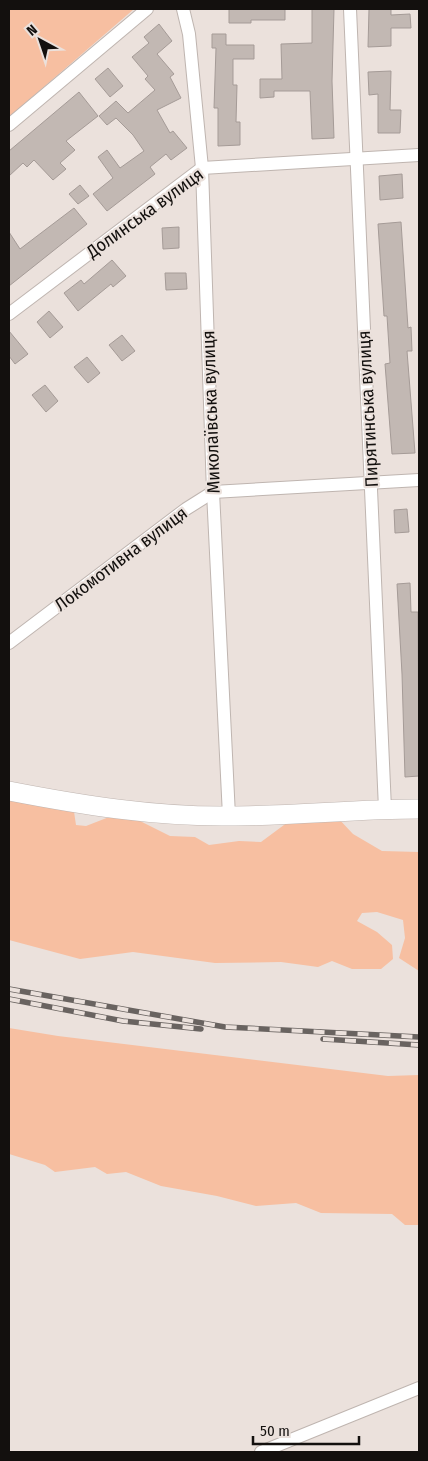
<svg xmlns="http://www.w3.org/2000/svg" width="428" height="1461" font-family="'Fira Sans Condensed',sans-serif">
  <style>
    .green { fill: #f7bfa1 }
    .building { fill: #c2b8b3; stroke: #a59b97 }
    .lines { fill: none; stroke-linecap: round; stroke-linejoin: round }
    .street-casing { stroke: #bfb5b0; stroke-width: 14 }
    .secondary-casing { stroke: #bfb5b0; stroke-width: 20 }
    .street { stroke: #fff; stroke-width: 12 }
    .secondary { stroke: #fff; stroke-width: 19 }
    .rail-casing { stroke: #696360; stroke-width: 5.5 }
    .rail { stroke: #ebe1dc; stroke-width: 4; stroke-dasharray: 11; stroke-linecap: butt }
    .labels { text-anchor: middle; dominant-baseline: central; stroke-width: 4.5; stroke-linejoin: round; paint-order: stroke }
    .street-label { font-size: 18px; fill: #13100e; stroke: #ebe1dc }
  </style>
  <rect width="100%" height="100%" fill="#ebe1dc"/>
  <g class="green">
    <polygon points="9,9 134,9 9,117"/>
    <polygon points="9,796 73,805 76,825 86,826 122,812 170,836 195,837 209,845 239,841 261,842 288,822 337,817 353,834 382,851 419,852 419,971 399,958 405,938 403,920 377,912 362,913 357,921 377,932 392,945 393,959 381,969 352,969 332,961 318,967 281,962 215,963 133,952 80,959 9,940"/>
    <polygon points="9,1028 58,1036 388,1076 419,1075 419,1225 405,1225 392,1214 321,1213 296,1203 256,1206 217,1196 161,1186 126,1172 107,1174 95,1167 55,1172 45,1165 9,1154"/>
  </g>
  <g class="building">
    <polygon points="229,9 285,9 285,20 251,20 251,23 229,23"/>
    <polygon points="312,9 334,9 332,81 334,138 312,139 310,91 274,91 274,97 260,98 260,79 282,79 281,44 312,43"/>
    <polygon points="369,9 391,9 391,15 410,14 411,28 391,28 391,46 368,47"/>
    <polygon points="159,24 172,41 157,54 174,74 170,77 181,98 157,110 170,133 173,131 187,148 171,160 166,154 150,167 155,174 107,211 93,194 113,178 98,157 107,150 120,168 144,151 133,135 116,118 107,125 99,116 116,101 128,113 155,90 145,79 148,76 132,57 149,43 144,37"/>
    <polygon points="212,34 226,34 226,45 254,45 254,59 233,59 233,85 237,85 236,122 240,122 240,145 218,146 218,108 214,108 216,48 212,48"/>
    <polygon points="108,68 123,86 110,97 95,79"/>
    <polygon points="391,71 390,110 401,110 400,133 378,133 378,94 369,95 368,72"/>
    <polygon points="79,92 98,116 66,141 75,150 60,163 66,169 53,180 34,160 27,167 23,163 9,176 9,151"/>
    <polygon points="402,174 403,198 380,200 379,176"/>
    <polygon points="80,185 89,196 78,204 69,194"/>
    <polygon points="74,208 87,224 9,286 9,232 20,249"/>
    <polygon points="401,222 408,328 411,327 412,351 407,351 415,453 392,454 385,364 390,363 387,316 384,316 378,224"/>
    <polygon points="179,227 179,248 163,249 162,228"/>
    <polygon points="112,260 126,276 113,287 111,284 78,311 64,293 81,280 84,284"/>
    <polygon points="165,273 186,273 187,289 166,290"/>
    <polygon points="49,311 63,327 50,338 37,322"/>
    <polygon points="9,331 28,354 15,364 9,356"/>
    <polygon points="122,335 135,351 122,361 109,345"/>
    <polygon points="87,357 100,373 88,383 74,367"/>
    <polygon points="45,385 58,401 46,412 32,395"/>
    <polygon points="407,509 409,532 395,533 394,510"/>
    <polygon points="410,583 411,612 418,612 419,776 405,777 402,674 397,584"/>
  </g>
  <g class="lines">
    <defs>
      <g id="street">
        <polyline points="183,9 189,34 202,168 213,492 229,816"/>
        <polyline points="350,9 385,809"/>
        <polyline points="9,125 147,9"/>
        <polyline points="9,314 202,168 419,155"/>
        <polyline points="9,643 186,509 213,492 419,480"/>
        <polyline points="261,1452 419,1388"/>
      </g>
      <path id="secondary" d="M9,791C81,805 156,817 230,816C293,816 356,809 419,809"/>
    </defs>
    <use href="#street" class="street-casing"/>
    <use href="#secondary" class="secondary-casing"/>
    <use href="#street" class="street"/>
    <use href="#secondary" class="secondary"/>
    <defs>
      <g id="rail">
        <polyline points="9,989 225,1027 419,1037"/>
        <polyline points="9,999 123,1021 201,1029"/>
        <polyline points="323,1039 419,1045"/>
      </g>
    </defs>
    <use href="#rail" class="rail-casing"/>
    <use href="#rail" class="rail"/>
  </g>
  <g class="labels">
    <g class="street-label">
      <text transform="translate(145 213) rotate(-36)">Долинська вулиця</text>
      <text transform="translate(368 409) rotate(-93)">Пирятинська вулиця</text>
      <text transform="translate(211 412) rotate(-92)">Миколаївська вулиця</text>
      <text transform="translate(121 559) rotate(-37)">Локомотивна вулиця</text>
    </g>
  </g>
  <rect width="428" height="1461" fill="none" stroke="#13100e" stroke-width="20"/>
  <g transform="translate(40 40) rotate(320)" stroke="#ebe1dc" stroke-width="4" paint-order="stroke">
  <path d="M0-4L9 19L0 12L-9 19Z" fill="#13100e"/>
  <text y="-8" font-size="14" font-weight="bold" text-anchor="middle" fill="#13100e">N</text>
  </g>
  <path d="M253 1436v8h106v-8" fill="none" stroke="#13100e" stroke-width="2.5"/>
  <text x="260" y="1436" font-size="15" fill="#13100e" stroke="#ebe1dc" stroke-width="4" paint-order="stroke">50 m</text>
</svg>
